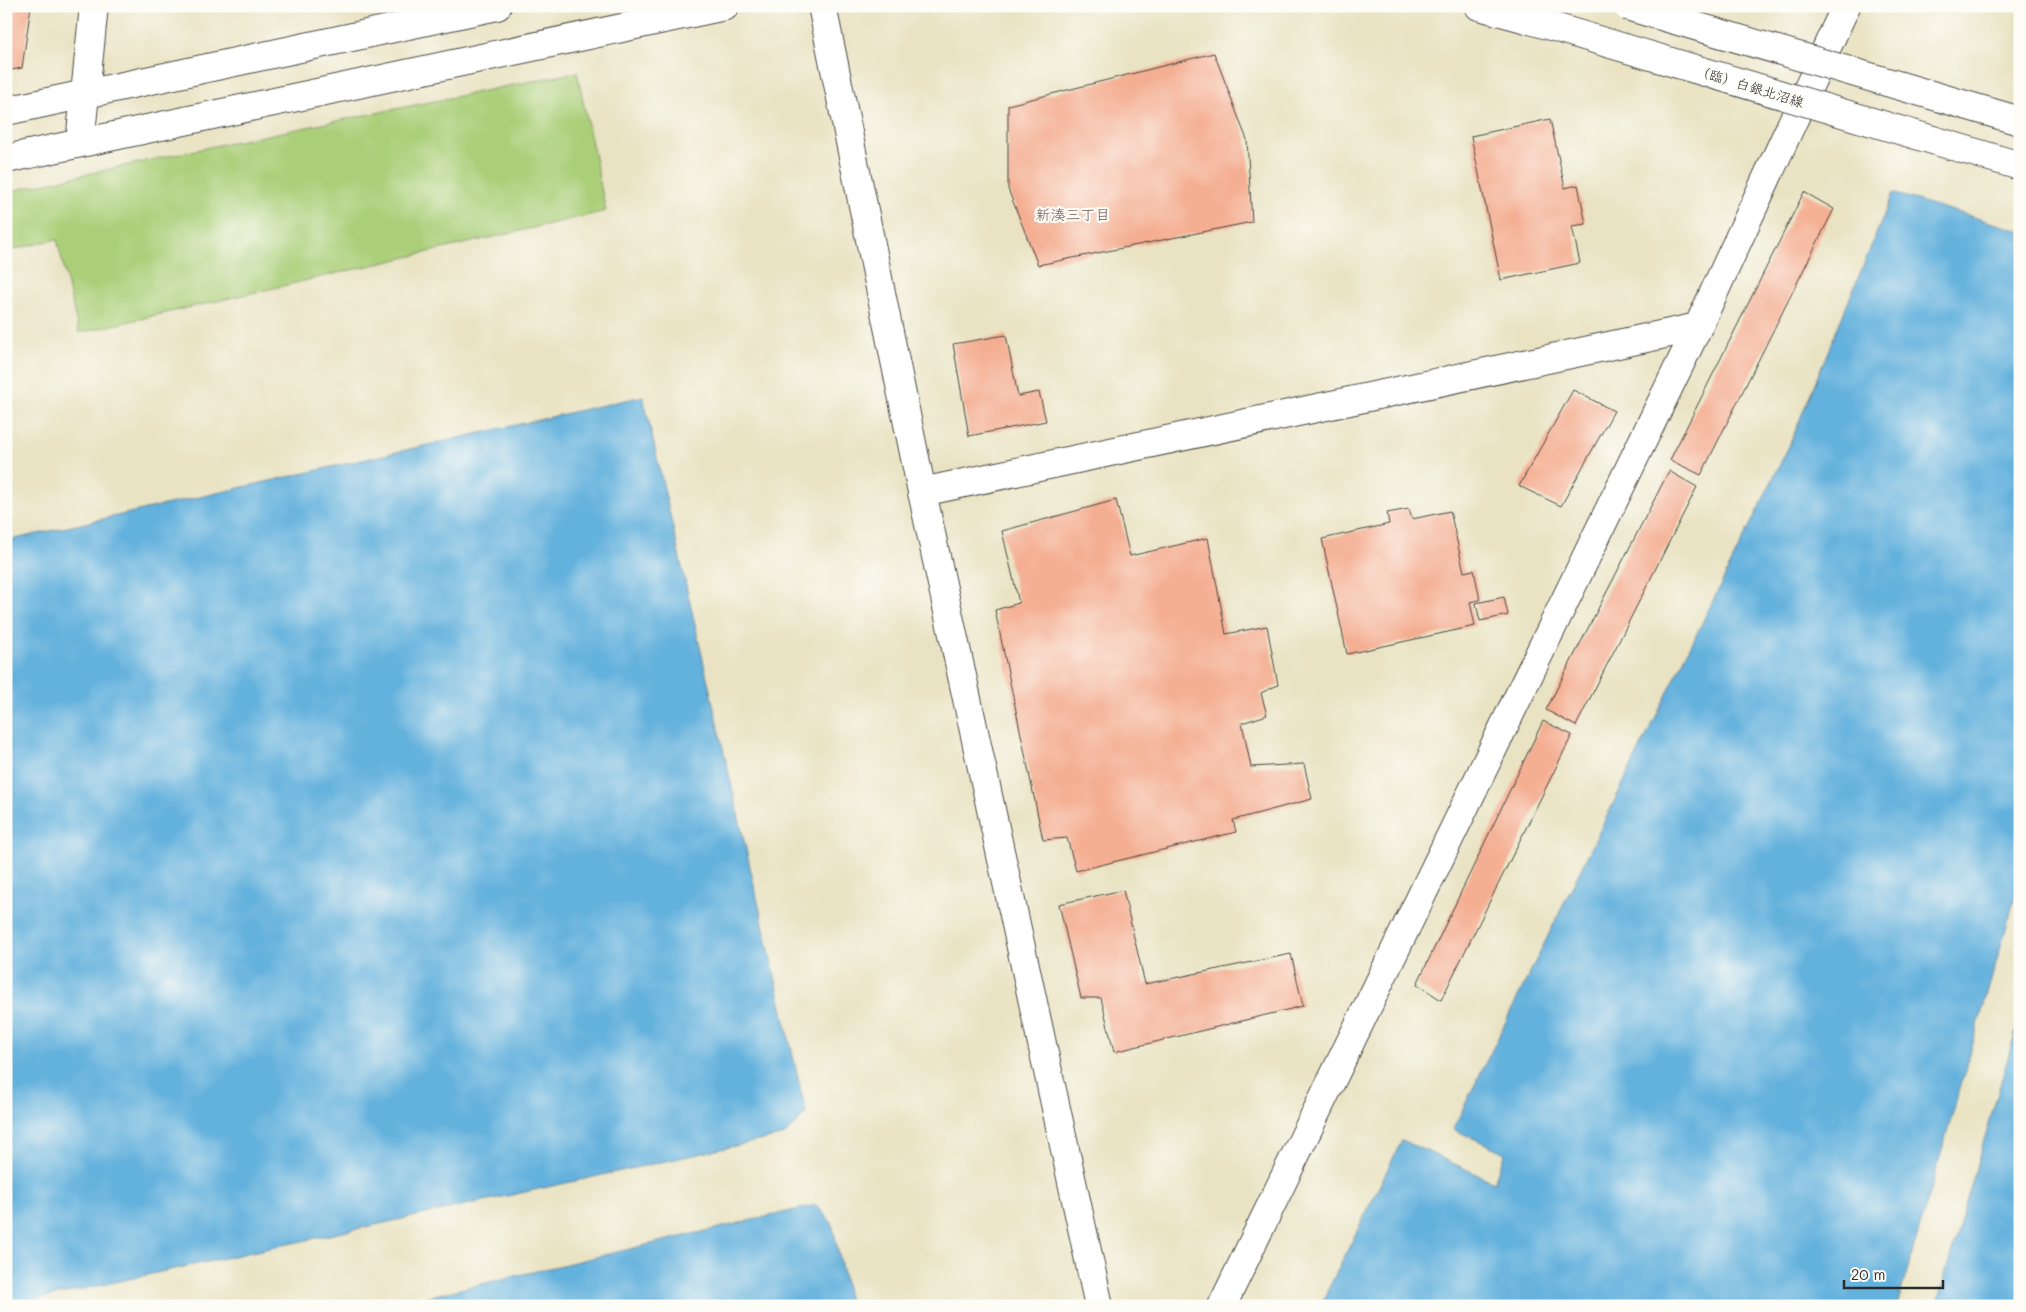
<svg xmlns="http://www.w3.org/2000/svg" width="2026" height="1312" font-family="Mali,'Klee One',sans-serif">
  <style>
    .green { fill: #abcf79; stroke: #6b7d52 }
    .water { fill: #63b1dd; stroke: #476e84 }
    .building { fill: #f4ae92 }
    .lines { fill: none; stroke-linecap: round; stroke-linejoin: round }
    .street-casing { stroke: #484742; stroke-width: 30 }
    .secondary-casing { stroke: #484742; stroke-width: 30 }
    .street { stroke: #fff; stroke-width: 28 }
    .secondary { stroke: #fff; stroke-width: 28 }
    .secondary-bridge-casing { stroke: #484742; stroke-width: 30; stroke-linecap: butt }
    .secondary-bridge { stroke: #fff; stroke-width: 28 }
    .labels { text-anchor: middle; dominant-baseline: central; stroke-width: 4.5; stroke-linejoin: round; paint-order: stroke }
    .street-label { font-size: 14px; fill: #2b2b2b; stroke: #fdfcf7 }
    .neighbourhood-label { font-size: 15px; fill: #71594f; stroke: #fdfcf7 }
  </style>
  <rect width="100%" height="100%" fill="#fdfcf7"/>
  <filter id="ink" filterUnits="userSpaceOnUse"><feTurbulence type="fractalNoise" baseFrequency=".02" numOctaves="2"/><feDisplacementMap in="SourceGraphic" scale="10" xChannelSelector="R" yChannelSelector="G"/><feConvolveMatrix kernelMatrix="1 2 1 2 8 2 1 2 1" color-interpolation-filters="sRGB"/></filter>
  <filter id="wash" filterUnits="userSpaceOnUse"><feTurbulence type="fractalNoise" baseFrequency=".0096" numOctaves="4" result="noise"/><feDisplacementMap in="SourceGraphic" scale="20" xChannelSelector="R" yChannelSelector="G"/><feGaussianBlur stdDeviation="1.12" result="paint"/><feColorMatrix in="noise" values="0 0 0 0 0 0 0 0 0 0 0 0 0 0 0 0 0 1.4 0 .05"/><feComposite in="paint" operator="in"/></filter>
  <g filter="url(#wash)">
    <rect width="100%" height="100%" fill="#e9e3c3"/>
    <polygon class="green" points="577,72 606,211 79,333 57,239 6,251 6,192 214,146"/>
    <g class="water">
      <polygon points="1893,193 2020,231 2020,880 1897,1306 1320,1306 1402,1140 1494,1182 1505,1153 1453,1129 1789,446"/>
      <polygon points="643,396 806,1113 785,1135 6,1306 6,541"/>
      <polygon points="2020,1016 2020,1306 1936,1306"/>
      <polygon points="816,1205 832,1223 850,1306 388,1306"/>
    </g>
    <g id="blocks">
      <g class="building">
        <polygon points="6,6 31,6 22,68 6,71"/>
        <polygon points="1214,53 1247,140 1252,222 1038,265 1008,189 1008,105"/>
        <polygon points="1550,119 1565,188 1578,185 1586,224 1572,226 1580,263 1501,280 1471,136"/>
        <polygon points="1804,192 1834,209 1701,475 1670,460"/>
        <polygon points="1006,335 1018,396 1039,392 1046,421 969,436 953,344"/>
        <polygon points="1573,390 1614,411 1561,506 1519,486"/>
        <polygon points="1669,471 1697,487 1576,726 1546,710"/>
        <polygon points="1116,500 1130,556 1208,538 1226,634 1267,626 1278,685 1261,693 1267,715 1242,723 1251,767 1304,764 1312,799 1233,820 1236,832 1076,871 1067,838 1043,840 995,610 1019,603 1002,531"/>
        <polygon points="1409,509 1412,519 1450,511 1464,572 1474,570 1480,600 1470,602 1475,626 1347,654 1322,539 1389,524 1387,513"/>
        <polygon points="1504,597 1508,615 1480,621 1476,603"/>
        <polygon points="1543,721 1572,735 1441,1000 1417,984"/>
        <polygon points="1123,890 1145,984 1291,954 1303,1006 1114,1052 1101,998 1081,998 1059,904"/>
      </g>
    </g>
  </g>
  <g filter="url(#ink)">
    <use href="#blocks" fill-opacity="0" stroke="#484742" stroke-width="1"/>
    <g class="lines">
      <defs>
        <g id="street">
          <polyline points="822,6 922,492 1099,1306"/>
          <polyline points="922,492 1698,327"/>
          <polyline points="1222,1306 1698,327 1846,6"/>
        </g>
        <g id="secondary">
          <polyline points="1479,6 1527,19"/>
          <polyline points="6,111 497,6"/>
          <polyline points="80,143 94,6"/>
          <polyline points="6,159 725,6"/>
        </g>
      </defs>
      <use href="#street" class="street-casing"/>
      <use href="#secondary" class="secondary-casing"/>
      <use href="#street" class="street"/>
      <use href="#secondary" class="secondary"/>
      <defs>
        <g id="secondary-bridge">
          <polyline points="1627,6 2020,121"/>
          <polyline points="1527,19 2020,166"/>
        </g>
      </defs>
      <use href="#secondary-bridge" class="secondary-bridge-casing"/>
      <use href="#secondary-bridge" class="secondary-bridge"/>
    </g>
  </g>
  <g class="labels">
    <g class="street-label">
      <text transform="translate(1750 86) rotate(17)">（臨）白銀北沼線</text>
    </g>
    <g class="neighbourhood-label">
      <text x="1073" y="214">新湊三丁目</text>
    </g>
  </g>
  <rect width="2026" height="1312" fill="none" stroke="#fdfcf7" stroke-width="25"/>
  <path d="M1844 1280v8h99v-8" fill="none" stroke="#2b2b2b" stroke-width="2.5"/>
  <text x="1851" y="1280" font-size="15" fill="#2b2b2b" stroke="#fdfcf7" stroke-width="4" paint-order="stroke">20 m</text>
</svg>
